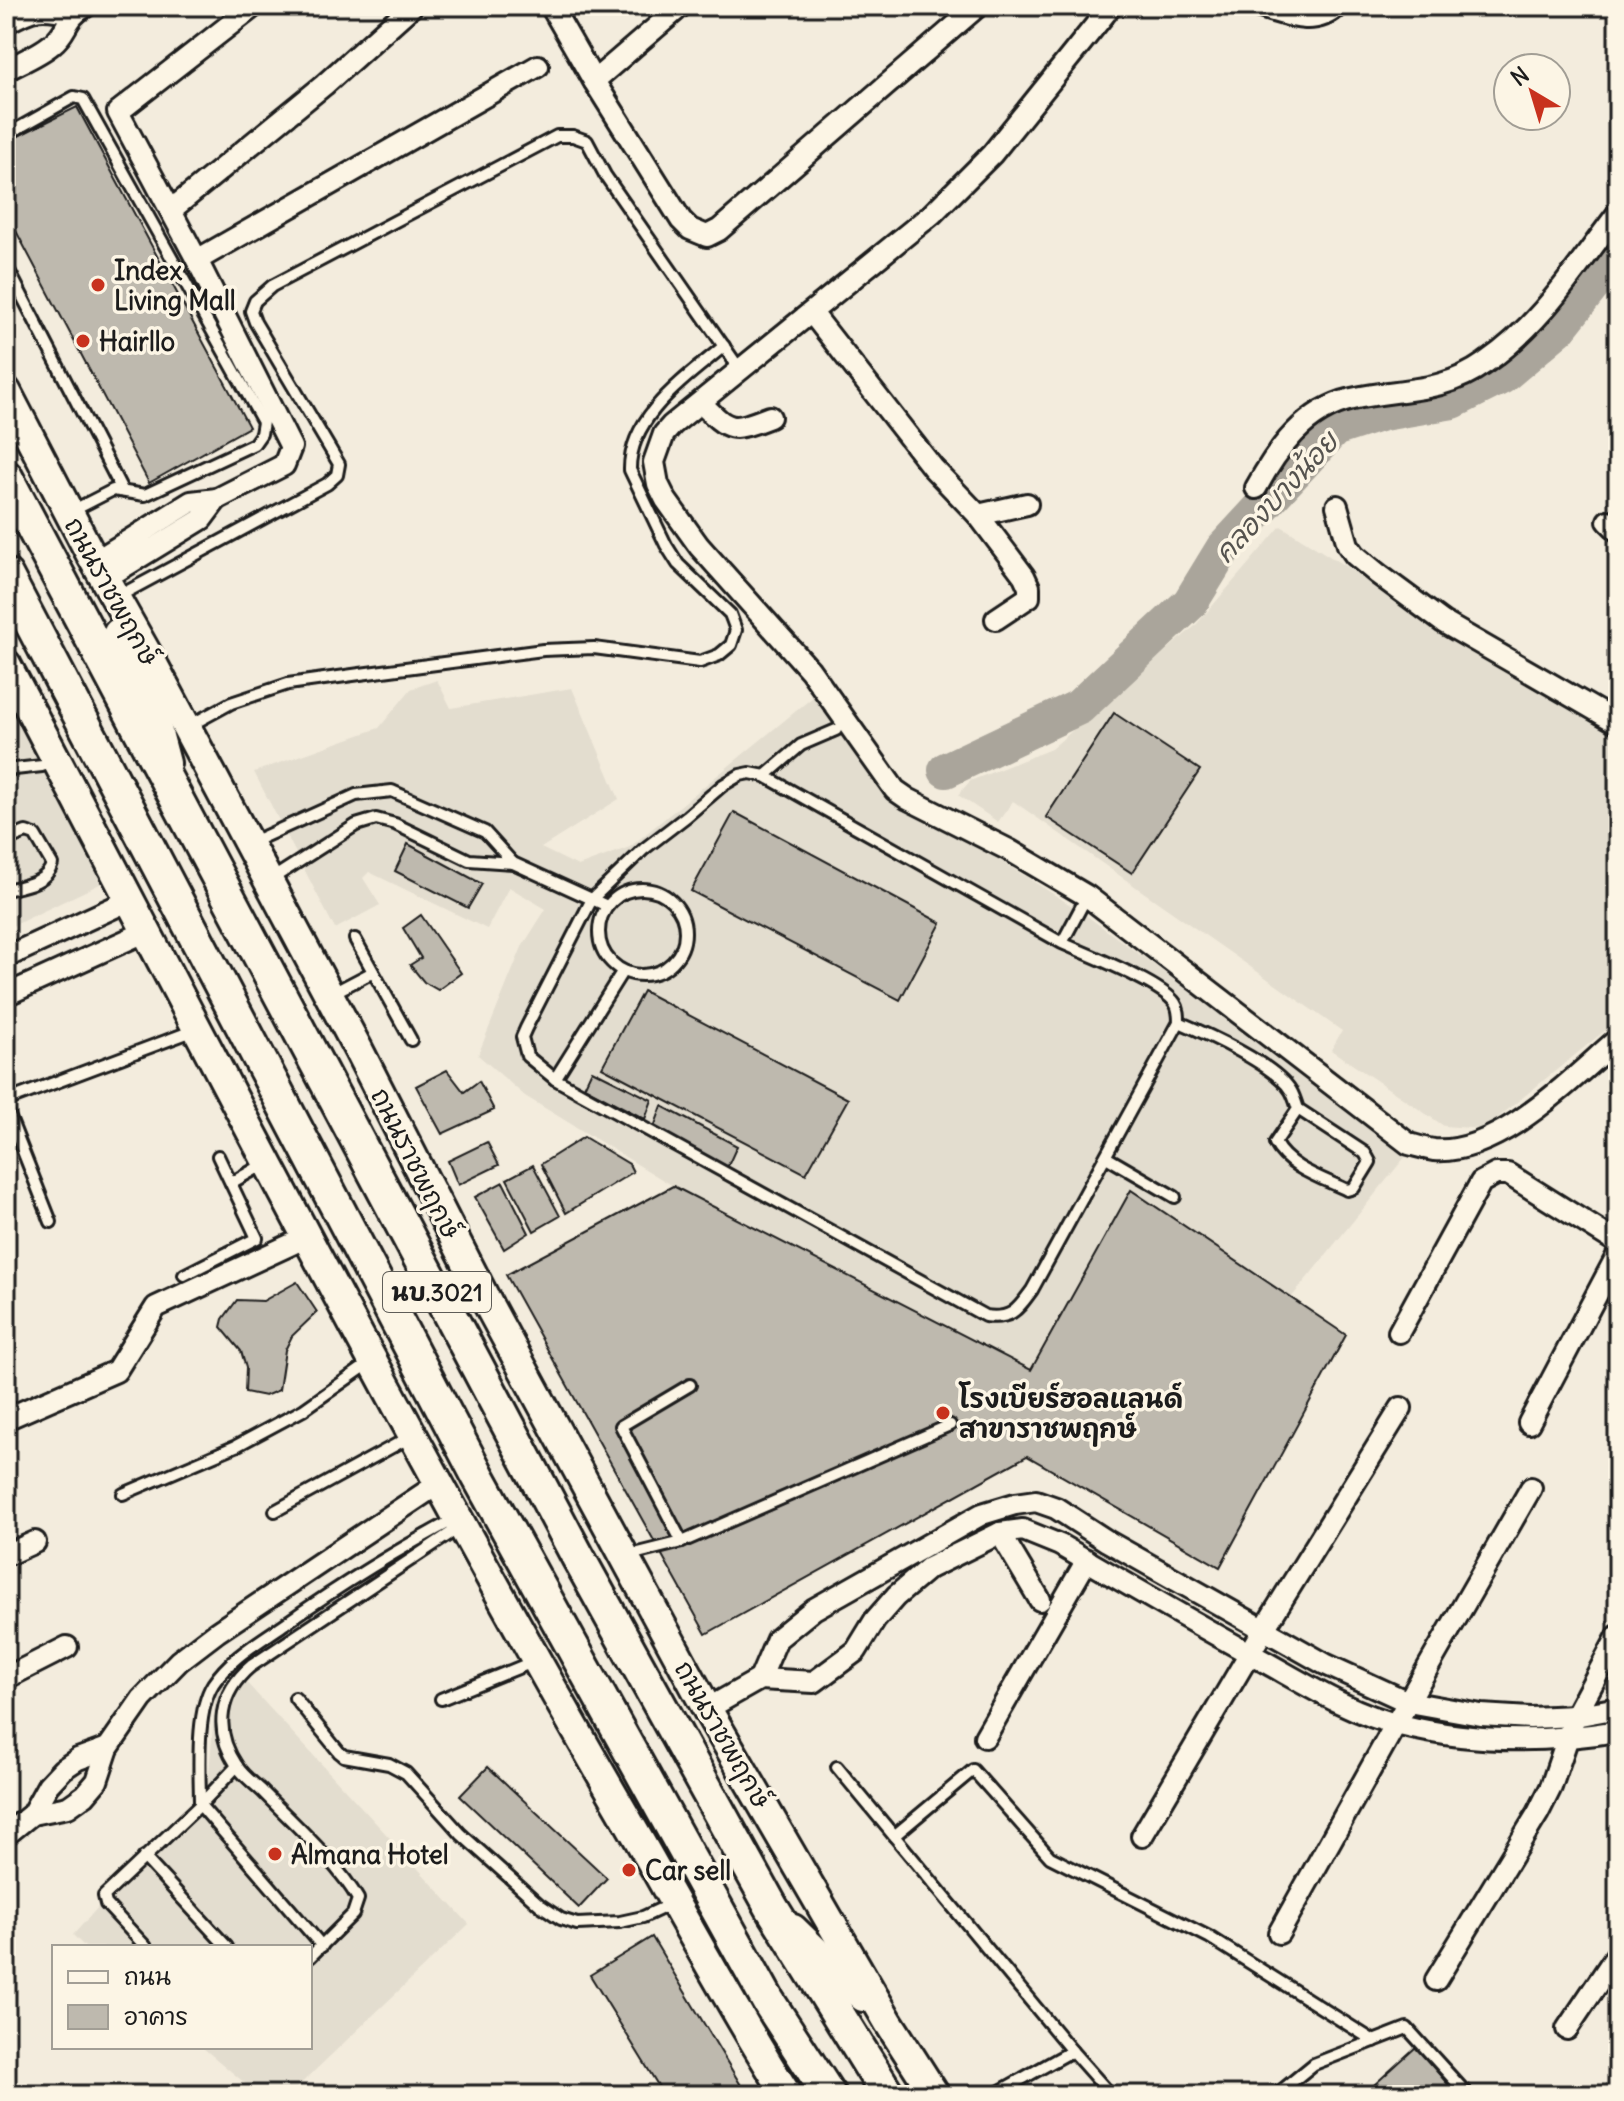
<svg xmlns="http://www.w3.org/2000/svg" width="1624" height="2101" font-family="Delius,'Playpen Sans Thai',sans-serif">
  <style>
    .built { fill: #e3ddcf }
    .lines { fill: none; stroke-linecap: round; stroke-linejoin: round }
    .river { stroke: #aaa59b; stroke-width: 36 }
    .building { fill: #beb9ae; stroke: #1c1c1c; stroke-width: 2 }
    .lane-casing { stroke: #1c1c1c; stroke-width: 16 }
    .street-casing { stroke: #1c1c1c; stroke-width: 26 }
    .secondary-casing { stroke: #1c1c1c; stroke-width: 34 }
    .primary-casing { stroke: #1c1c1c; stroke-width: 38 }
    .lane { stroke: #fcf5e5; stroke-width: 10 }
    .street { stroke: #fcf5e5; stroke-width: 20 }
    .secondary { stroke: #fcf5e5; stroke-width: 28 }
    .primary { stroke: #fcf5e5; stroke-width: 32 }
    .poi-dot { fill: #c8321e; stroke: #fcf5e5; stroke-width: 3 }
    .labels { text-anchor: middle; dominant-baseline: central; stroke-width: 7; stroke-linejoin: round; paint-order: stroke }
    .shield { fill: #fcf5e5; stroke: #5f5d58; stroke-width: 2 }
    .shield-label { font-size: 24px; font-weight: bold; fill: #1c1c1c }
    .poi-label { font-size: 26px; font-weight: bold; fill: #1c1c1c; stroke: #fcf5e5; text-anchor: start }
    .street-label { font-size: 26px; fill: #1c1c1c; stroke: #fcf5e5 }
    .water-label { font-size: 28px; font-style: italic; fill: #55534f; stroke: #fcf5e5 }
  </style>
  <rect width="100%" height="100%" fill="#f3ecdd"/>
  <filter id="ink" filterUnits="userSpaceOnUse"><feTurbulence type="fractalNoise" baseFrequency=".0125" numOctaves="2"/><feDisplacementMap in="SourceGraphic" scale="16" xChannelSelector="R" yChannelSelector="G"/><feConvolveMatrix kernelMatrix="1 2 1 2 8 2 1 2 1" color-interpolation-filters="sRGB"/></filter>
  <g filter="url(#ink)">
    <g class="built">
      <polygon points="1281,526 1618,737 1618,1020 1484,1129 1444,1126 1331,1050 1342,1031 1013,801 998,822 958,795 970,781 1051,749 1195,626"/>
      <polygon points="437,680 451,708 572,688 619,799 541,848 578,866 630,847 824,688 894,793 1080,911 1401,1145 1405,1157 1291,1298 1131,1191 1031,1370 673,1186 525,1096 478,1055 522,947 546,909 509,887 487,929 369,872 363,878 380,905 335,929 254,772 379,728 411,689"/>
      <polygon points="6,691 104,882 6,929"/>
      <polygon points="445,1518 453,1535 243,1679 469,1924 289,2095 259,2095 202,2047 310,2047 310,1947 85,1947 73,1935 208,1785 216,1691 206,1687 230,1663 358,1574"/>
    </g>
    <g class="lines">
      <polyline class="river" points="946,770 1079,707 1190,603 1223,549 1334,429 1383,413 1453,401 1501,377 1558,329 1618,253"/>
    </g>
    <g class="building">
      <polygon points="77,107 249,427 149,483 6,212 6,142"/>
      <polygon points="1114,713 1200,770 1132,873 1046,817"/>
      <polygon points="734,812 941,923 900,1000 691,891"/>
      <polygon points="408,844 482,884 468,908 395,871"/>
      <polygon points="421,915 461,973 438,990 424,982 410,965 421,958 403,928"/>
      <polygon points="643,991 848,1099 806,1174 602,1067"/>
      <polygon points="447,1070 464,1092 479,1081 494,1110 442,1134 416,1086"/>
      <polygon points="592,1070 652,1100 645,1119 584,1087"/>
      <polygon points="662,1106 737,1146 727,1168 653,1130"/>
      <polygon points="584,1137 629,1164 633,1172 566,1213 541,1164"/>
      <polygon points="487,1142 499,1165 458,1185 448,1161"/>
      <polygon points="533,1165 560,1216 534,1231 507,1179"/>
      <polygon points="503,1182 529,1233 504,1249 475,1197"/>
      <polygon points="673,1186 1031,1370 1131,1190 1346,1335 1220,1567 1027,1456 706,1634 506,1275"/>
      <polygon points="297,1282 317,1312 292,1336 285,1350 279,1390 265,1396 245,1392 246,1368 241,1351 221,1327 223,1319 237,1300 263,1301"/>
      <polygon points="488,1767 607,1878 579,1908 460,1796"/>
      <polygon points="652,1937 742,2087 730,2095 664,2095 590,1975"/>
      <polygon points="1416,2047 1457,2095 1363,2095"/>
    </g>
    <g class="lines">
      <defs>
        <g id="lane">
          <polyline points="6,135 74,97 83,99 263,422 261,434 254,444 145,495 113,490 70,512"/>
          <polyline points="6,265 122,490"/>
          <polyline points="117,597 327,484 337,475 339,464 255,322 251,311 255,301 272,286 557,136 573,136 587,141 605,175 741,371"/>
          <path d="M187,727L231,703L288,684L360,674L543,650L594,648L700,662L719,655L731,645L736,630L730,614L678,564L666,545L630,470C629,416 686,378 724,346"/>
          <polyline points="6,770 42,766 55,760"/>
          <polyline points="765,776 801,745 836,730"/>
          <path d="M6,840L26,832L35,835L52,864C47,883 23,886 6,890"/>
          <polyline points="250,843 356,795 392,791 485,832 513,863"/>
          <polyline points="270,880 356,825 376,819 395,824 469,860 513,863 607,906"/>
          <circle cx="642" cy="932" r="43"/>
          <polyline points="355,939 411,1040"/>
          <path d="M1062,943L765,776L750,773L740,775L723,785L687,816L644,849L592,899L526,1028L522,1037L527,1056L555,1079L985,1316C1012,1320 1018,1309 1032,1290L1179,1022C1179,1015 1179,1009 1175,1003C1162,983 1086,954 1062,943L1087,896"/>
          <polyline points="331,994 373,972"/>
          <path d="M1179,1022C1207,1034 1276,1065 1291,1091C1294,1096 1296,1103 1298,1109L1275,1143C1288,1168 1322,1178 1347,1190L1354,1188L1370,1162L1365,1153L1298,1109"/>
          <polyline points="555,1079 622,972"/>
          <polyline points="6,1101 195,1030"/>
          <polyline points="6,1108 51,1222"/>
          <polyline points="1106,1157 1175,1197"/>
          <polyline points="231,1183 264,1164"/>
          <polyline points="184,1275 257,1238 218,1156"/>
          <polyline points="123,1494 236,1446 303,1410 371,1362"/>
          <polyline points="275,1511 410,1437"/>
          <polyline points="682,1542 621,1426 690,1385"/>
          <polyline points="626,1556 682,1542 950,1425"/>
          <polyline points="295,1698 339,1752 344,1756 389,1764 406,1773 461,1834 540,1905 561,1919 577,1924 620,1922 643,1917 671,1904"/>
          <polyline points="441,1699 535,1661"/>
          <polyline points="837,1767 1072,2051"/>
          <polyline points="894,1836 973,1770 1050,1857 1209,1937 1374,2041"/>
          <polyline points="144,1857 227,1947"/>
          <path d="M322,1946L200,1805C200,1771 195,1713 213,1684C230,1658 259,1642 283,1625C339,1586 396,1550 457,1518"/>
          <polyline points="146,1947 106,1904 104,1896 200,1805 237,1766"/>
          <path d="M310,1957L353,1914L358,1899C338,1863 293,1823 263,1792C255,1784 243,1776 237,1766C213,1730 219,1693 251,1666L460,1527"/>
          <polyline points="993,2095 1072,2051 1111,2095"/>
          <polyline points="1276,2095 1314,2064 1407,2028 1468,2095"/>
        </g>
        <g id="street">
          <polyline points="551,6 594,81 681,220 690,229 707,236 719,230 978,6"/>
          <path d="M1111,6L992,154L932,214L672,425L664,434L654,462L658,484L666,500L699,546L810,670L895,790L908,799L1009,850L1087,896L1409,1144C1417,1146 1426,1149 1434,1150C1499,1155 1572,1078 1618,1039"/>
          <path d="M1256,6C1283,13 1314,29 1337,6"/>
          <path d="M6,23C34,7 41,6 72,13"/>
          <path d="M6,70C21,62 39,55 52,44C69,31 64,18 86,6"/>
          <polyline points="594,81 681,6"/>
          <polyline points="171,210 324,85 412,6"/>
          <polyline points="197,260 538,66"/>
          <polyline points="812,313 933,468 978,515 1027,504"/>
          <path d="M701,403C730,432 731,432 770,417"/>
          <path d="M1256,488C1277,449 1305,410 1352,399C1400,388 1442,394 1485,363C1542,324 1577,266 1618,213"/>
          <polyline points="217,499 284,465 291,447 197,260 118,112 254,6"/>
          <polyline points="1337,506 1348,545 1355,555 1378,574 1443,622 1618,723"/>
          <polyline points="978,515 1024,576 1029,587 1029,597 996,619"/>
          <polyline points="1608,521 1618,531"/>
          <polyline points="94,562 191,502 217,499 202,519 104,579"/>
          <polyline points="6,957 130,900"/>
          <polyline points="6,995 147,931"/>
          <polyline points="1399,1332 1481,1182 1496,1174 1508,1174 1618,1243"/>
          <polyline points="6,1419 116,1371 156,1307 307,1237"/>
          <polyline points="1529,1423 1618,1254"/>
          <polyline points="1000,1533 1040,1600"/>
          <polyline points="6,1555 35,1542"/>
          <polyline points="6,1678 67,1647"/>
          <polyline points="760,1679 777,1639 814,1609 982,1514 1015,1504 1036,1501 1056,1508 1107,1541 1325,1664 1408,1702 1481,1715 1530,1718 1575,1716 1618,1708"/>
          <path d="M707,1709L760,1679L814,1682L856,1651L875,1620L896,1596L929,1568L1000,1533L1023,1530L1060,1545C1129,1585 1197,1625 1267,1663C1308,1686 1353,1714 1400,1725C1472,1743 1545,1743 1618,1731"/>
          <polyline points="985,1737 1087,1560"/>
          <polyline points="32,1814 68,1807 85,1795 97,1781 108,1748 142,1699 179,1661 217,1632 438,1484"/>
          <polyline points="6,1835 32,1814 48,1785 63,1769 78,1759 108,1748"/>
          <polyline points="1142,1836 1264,1629 1401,1408"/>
          <polyline points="1279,1933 1408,1702 1531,1488"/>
          <polyline points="1436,1980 1538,1813 1551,1787 1575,1716 1618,1636"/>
          <polyline points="1567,2029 1618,1953"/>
        </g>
        <g id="secondary">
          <polyline points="6,391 90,553 155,668 358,1049 489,1306 707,1709 889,2023 935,2095"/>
          <polyline points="118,633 157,729 166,763"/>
          <path d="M6,664C211,1053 410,1445 631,1826C683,1916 731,2007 787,2095"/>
          <polyline points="793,1929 863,1997"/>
        </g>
        <g id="primary">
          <polyline points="6,477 578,1557 772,1908 888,2095"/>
          <polyline points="6,575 478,1476 768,2001 829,2095"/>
        </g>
      </defs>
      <use href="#lane" class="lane-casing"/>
      <use href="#street" class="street-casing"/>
      <use href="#secondary" class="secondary-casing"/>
      <use href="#primary" class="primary-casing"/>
      <use href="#lane" class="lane"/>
      <use href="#street" class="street"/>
      <use href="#secondary" class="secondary"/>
      <use href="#primary" class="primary"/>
    </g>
  </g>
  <g class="poi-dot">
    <circle cx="98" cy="285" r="8"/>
    <circle cx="83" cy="341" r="8"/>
    <circle cx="943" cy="1413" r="8"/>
    <circle cx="275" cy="1854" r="8"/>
    <circle cx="629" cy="1870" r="8"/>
  </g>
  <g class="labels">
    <rect class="shield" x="383" y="1272" width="108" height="40" rx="6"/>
    <g class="shield-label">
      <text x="437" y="1292">นบ.3021</text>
    </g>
    <g class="poi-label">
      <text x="114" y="270">Index<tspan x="114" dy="30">Living Mall</tspan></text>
      <text x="99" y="341">Hairllo</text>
      <text x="959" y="1398">โรงเบียร์ฮอลแลนด์<tspan x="959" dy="30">สาขาราชพฤกษ์</tspan></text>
      <text x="291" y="1854">Almana Hotel</text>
      <text x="645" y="1870">Car sell</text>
    </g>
    <g class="street-label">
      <text transform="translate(112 591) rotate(61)">ถนนราชพฤกษ์</text>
      <text transform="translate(416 1163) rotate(63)">ถนนราชพฤกษ์</text>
      <text transform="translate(723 1734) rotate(60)">ถนนราชพฤกษ์</text>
    </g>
    <g class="water-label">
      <text transform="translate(1276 497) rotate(-47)">คลองบางน้อย</text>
    </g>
  </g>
  <rect width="1624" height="2101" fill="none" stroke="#fcf5e5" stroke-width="32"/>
  <rect x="16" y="16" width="1592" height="2069" fill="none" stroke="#1c1c1c" stroke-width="3" filter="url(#ink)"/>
  <rect x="52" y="1945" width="260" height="104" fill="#fcf5e5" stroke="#a29e95" stroke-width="2"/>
  <rect x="68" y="1971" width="40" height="12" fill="#fcf5e5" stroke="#a29e95" stroke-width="2"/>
  <text x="124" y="1985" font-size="24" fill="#1c1c1c">ถนน</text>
  <rect x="68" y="2005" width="40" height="24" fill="#beb9ae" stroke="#a29e95" stroke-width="2"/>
  <text x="124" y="2025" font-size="24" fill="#1c1c1c">อาคาร</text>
  <g transform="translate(1532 92) rotate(322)"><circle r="38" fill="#fcf5e5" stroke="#a29e95" stroke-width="2"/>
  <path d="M0-6L14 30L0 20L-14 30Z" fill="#c8321e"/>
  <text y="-12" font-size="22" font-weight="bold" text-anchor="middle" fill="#1c1c1c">N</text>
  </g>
</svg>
